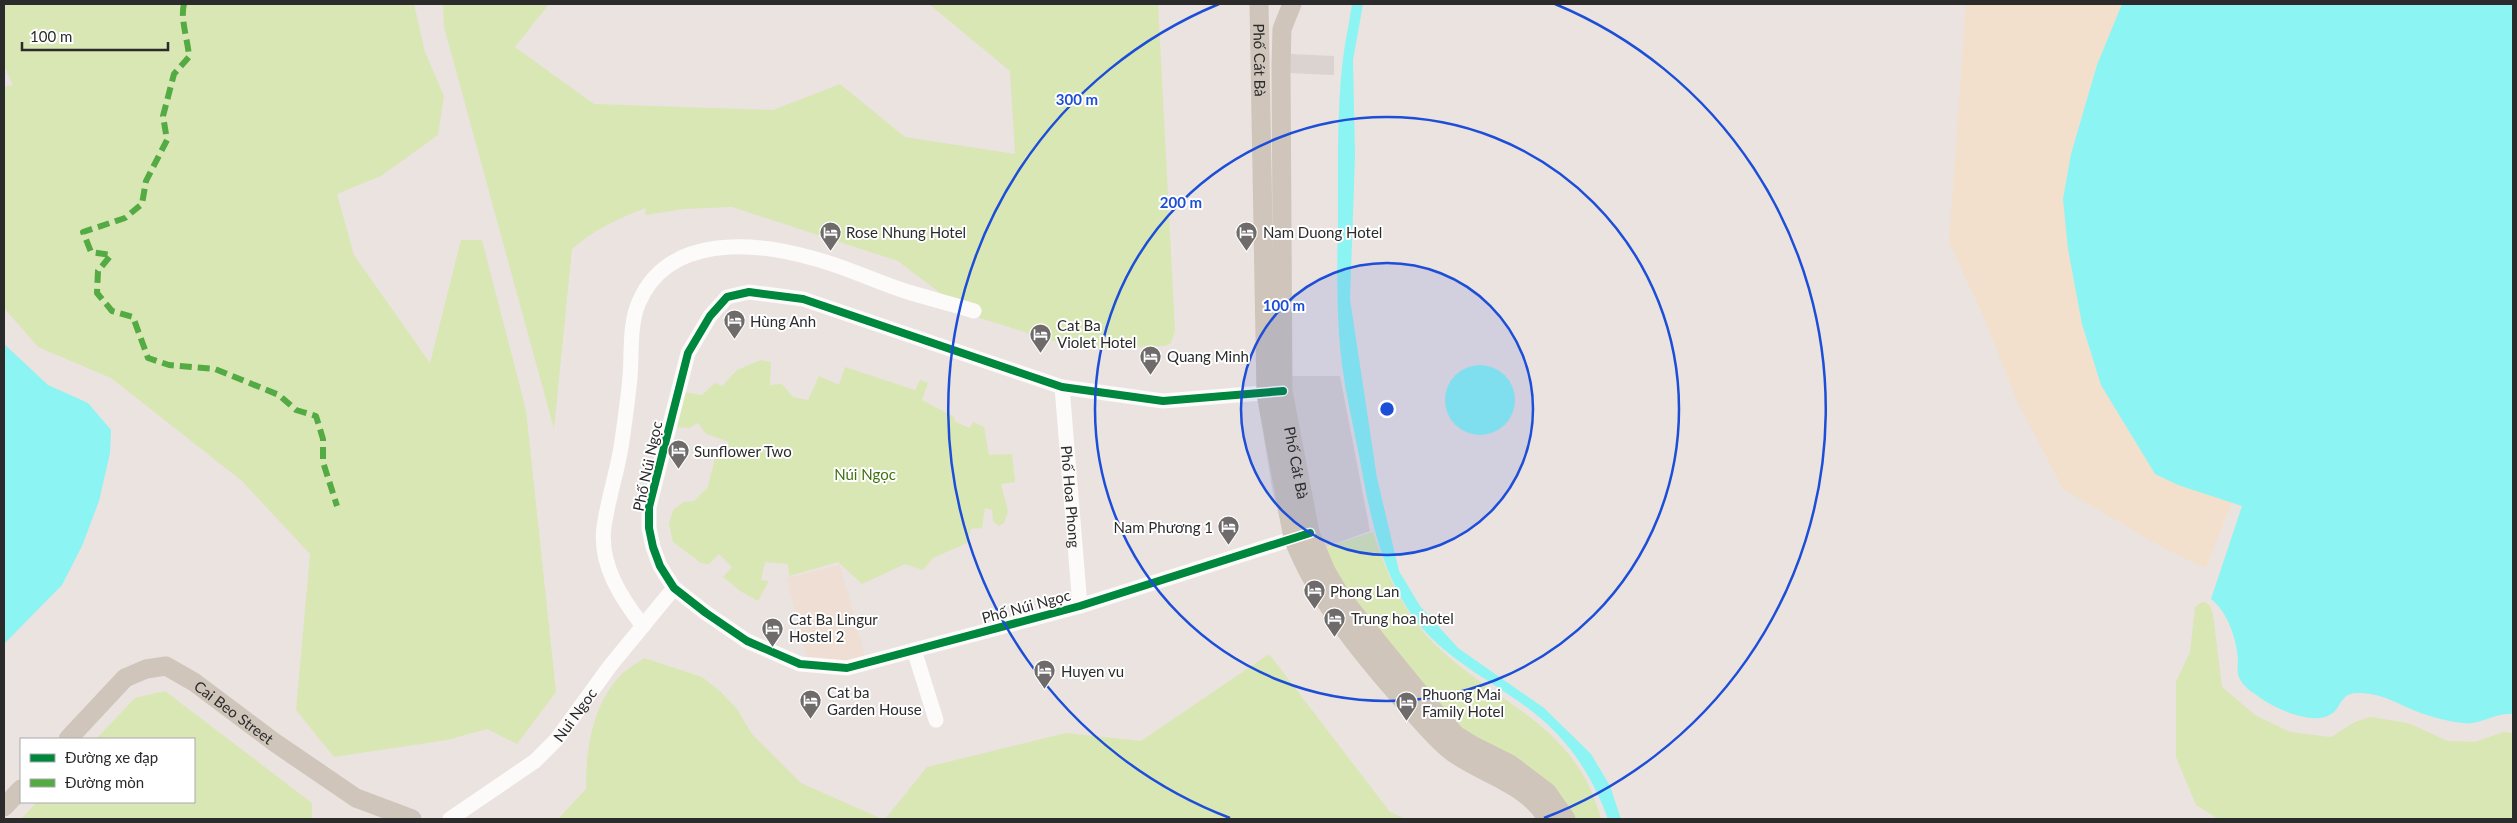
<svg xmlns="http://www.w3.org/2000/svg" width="2517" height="823" font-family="Lato,sans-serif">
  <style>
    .education { fill: #efded3 }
    .green { fill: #d9e7b5 }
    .sand { fill: #f2e0cc }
    .plaza { fill: #dbd3d0 }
    .water { fill: #8cf4f2 }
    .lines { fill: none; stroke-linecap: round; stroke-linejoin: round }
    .minor { stroke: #fcfbfa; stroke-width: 15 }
    .major { stroke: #cfc5bb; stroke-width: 19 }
    .quiet { stroke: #54ab44; stroke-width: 6; stroke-dasharray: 12 6; stroke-linecap: butt }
    .cycleway-casing { stroke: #fff; stroke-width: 11 }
    .cycleway { stroke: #00873e; stroke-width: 8 }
    .ring { fill: none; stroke: #1d4ed8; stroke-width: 2.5 }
    .labels { text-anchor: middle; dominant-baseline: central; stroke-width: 4; stroke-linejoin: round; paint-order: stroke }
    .street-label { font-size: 15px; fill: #2b2b2b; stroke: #fff }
    .poi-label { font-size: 15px; fill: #2b2b2b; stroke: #fff; text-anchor: start }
    .park-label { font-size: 15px; fill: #417212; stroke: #fff }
    .centre { fill: #1d4ed8; stroke: #fff; stroke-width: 2.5 }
    .ring-label { font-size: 15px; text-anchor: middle; font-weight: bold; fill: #1d4ed8; stroke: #fff; stroke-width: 4; stroke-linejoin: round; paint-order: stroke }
  </style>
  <rect width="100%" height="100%" fill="#ebe3e0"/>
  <polygon class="education" points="840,565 865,657 846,662 807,659 787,578"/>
  <g class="green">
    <polygon points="4,4 414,4 425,52 444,96 438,135 381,176 337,194 354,255 430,363 461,240 482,240 526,410 556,692 517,744 487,729 447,740 334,757 296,710 310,554 242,481 111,378 38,347 4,308 4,87 13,85 4,66"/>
    <path d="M443,4H549L515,47L594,104L773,110L840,84L905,137L1015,154L1010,71L929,4H1158L1175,330L1171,343L1165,346L1079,349L980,318L957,306L898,261L732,207L684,209L645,215L646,208C619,218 593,230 572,249L554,429L444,27Z"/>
    <polygon points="761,360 771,362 770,385 782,384 793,397 808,400 819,376 839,385 845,367 915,390 920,380 928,383 922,400 954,417 955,422 970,428 973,422 984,427 989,455 1012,454 1015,482 1001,484 1008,511 1004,523 999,526 993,521 992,510 985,508 982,528 971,529 967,543 933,558 923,570 905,564 862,584 838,562 789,576 788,564 765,562 761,580 769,581 758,601 740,591 723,577 732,567 719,554 709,564 701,563 673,542 669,524 673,510 684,502 694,501 708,487 715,458 728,446 729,442 706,434 698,423 689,428 675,427 682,392 702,395 715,383 722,386 737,370"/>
    <path d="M1373,532C1388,578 1406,619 1443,652C1505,708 1577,728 1601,819H1568L1468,753L1312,552Z"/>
    <polygon points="2205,602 2210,606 2213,614 2222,687 2255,715 2290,732 2331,737 2355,722 2370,717 2408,723 2448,741 2475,742 2503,732 2513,733 2513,819 2218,819 2196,805 2176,757 2176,682 2190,652 2195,607 2200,603"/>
    <polygon points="1269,654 1390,812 1406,819 885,819 927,767 1066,733 1141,741"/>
    <path d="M644,658L702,677L720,691L737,709L752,734L801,783L882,819H558L586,789C586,749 592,704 622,674C628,668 637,663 644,658Z"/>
    <polygon points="165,691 312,803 312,819 21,819 37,802 194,802 194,739 96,739 135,698"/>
  </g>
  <polygon class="sand" points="1966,4 2122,4 2097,65 2071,154 2063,199 2082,324 2101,385 2155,474 2178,485 2232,502 2206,568 2165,549 2063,489 2017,401 1985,320 1949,242"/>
  <g class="plaza">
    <polygon points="1290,54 1334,56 1334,75 1289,73"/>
    <polygon points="1292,376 1340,376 1370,531 1312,552 1287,548 1272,488 1259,408 1257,383"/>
  </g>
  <g class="water">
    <path d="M1352,4H1363L1353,60L1355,156L1350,299L1377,478L1399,571L1420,606L1458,648L1544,708L1591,754L1610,786L1621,819H1608C1593,777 1569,740 1533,712C1497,684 1454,664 1423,629C1382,582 1370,515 1359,455C1353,425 1346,395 1342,365C1336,316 1337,267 1338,218C1338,168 1337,117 1342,67C1344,46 1349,25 1352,4Z"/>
    <path d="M2122,4H2513V714C2496,712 2480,726 2462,723C2448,721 2431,717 2418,712C2395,703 2383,693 2357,693C2343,693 2342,703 2335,711C2317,730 2271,707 2255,694C2250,691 2244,686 2241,681C2236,674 2238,667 2238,660C2237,639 2227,611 2211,599L2242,506L2178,485L2155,474L2101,385L2082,324L2068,249L2063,199L2071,154L2097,65Z"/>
    <polygon points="4,344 48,385 88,403 111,430 110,453 99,501 82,546 62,585 4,644"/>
    <circle cx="1480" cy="400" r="35"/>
  </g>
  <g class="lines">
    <g class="minor">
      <path id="s1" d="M1062,387L1080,606"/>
      <polyline points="1276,392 1163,401 1062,387 803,299 749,292 727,297 710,316 688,353 649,507 649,528 653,547 660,566 674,588 706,613 747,641 800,664 847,668 1080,606 1304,535"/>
      <path d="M643,626C621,598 599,564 604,527C608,498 618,470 622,441C625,420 628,399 630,377C632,354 629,324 639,302C668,235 752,241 812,258C844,266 874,281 905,291C928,298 951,304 974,311"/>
      <polyline points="914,650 936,720"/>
      <path id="s2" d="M450,819L535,761L557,739L610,666L674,588"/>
    </g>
    <g class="major">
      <path id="s3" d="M1259,4L1266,394L1293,538C1317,600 1362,654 1405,703C1420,720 1435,739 1452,752C1482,774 1529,785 1547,819"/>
      <path id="s4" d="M1292,4L1282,29L1281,66L1283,391L1310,533L1326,571L1342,598L1431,707L1456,735L1474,746L1510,764L1547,792L1566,819"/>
      <path id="s5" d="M68,739L125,678L146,669L166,666L194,682L274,742L356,798L412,819"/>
      <polyline points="4,807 21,789"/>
    </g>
    <path class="quiet" d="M184,4C180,19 188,40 189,57L174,74L163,116L167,140L146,181L142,204L125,218L83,232L91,252L111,255L98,271L97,293L112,311L133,317L148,358L169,365L215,369L279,395L296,410L316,416L323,439V462L337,506"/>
    <defs>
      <polyline id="cycleway" points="1283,391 1163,401 1062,387 803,299 749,292 727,297 710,316 688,353 649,507 649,528 653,547 660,566 674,588 706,613 747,641 800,664 847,668 1080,606 1310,533"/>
    </defs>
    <use href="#cycleway" class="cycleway-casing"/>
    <use href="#cycleway" class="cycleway"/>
  </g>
  <circle cx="1387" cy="409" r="146" fill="#1d4ed8" fill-opacity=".12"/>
  <g class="ring">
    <circle cx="1387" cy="409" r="146"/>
    <circle cx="1387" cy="409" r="292"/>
    <path d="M1230 818A438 438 0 0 1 1219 4M1555 4A438 438 0 0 1 1544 818"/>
  </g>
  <defs>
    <symbol id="hotel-pin" viewBox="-11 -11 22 30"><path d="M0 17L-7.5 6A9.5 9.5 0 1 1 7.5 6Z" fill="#6e6b6a" stroke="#fff"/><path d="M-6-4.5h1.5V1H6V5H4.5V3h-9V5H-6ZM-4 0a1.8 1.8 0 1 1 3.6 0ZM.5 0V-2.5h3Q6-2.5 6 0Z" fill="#fff"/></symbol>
  </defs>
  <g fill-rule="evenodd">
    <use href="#hotel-pin" x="818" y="220" width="25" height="34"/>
    <use href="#hotel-pin" x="1234" y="220" width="25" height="34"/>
    <use href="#hotel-pin" x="722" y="308" width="25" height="34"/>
    <use href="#hotel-pin" x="1028" y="322" width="25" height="34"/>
    <use href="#hotel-pin" x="1138" y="344" width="25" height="34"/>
    <use href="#hotel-pin" x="666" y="438" width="25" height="34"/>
    <use href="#hotel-pin" x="1216" y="514" width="25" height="34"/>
    <use href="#hotel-pin" x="1302" y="578" width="25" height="34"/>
    <use href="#hotel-pin" x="1322" y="606" width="25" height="34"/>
    <use href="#hotel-pin" x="760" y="616" width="25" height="34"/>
    <use href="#hotel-pin" x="1032" y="658" width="25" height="34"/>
    <use href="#hotel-pin" x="798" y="688" width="25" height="34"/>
    <use href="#hotel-pin" x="1394" y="690" width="25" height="34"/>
  </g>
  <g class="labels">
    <g class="street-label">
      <text stroke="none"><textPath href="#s3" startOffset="56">Phố Cát Bà</textPath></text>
      <text stroke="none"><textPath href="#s4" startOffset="462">Phố Cát Bà</textPath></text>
      <text transform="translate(647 466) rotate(-78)">Phố Núi Ngọc</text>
      <text stroke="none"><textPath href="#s1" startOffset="110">Phố Hoa Phong</textPath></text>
      <text transform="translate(1026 606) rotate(-15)">Phố Núi Ngọc</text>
      <text stroke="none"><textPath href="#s5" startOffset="209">Cai Beo Street</textPath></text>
      <text stroke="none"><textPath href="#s2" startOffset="164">Nui Ngoc</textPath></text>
    </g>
    <g class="poi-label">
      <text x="846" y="232">Rose Nhung Hotel</text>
      <text x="1263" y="232">Nam Duong Hotel</text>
      <text x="750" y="321">Hùng Anh</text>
      <text x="1057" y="325">Cat Ba<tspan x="1057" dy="17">Violet Hotel</tspan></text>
      <text x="1167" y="356">Quang Minh</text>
      <text x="694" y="451">Sunflower Two</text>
      <text x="1213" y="527" text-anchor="end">Nam Phương 1</text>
      <text x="1330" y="591">Phong Lan</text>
      <text x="1351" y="618">Trung hoa hotel</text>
      <text x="789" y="619">Cat Ba Lingur<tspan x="789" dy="17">Hostel 2</tspan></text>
      <text x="1061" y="671">Huyen vu</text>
      <text x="827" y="692">Cat ba<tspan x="827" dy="17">Garden House</tspan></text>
      <text x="1422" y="694">Phuong Mai<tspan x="1422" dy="17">Family Hotel</tspan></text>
    </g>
    <g class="park-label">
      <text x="865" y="474">Núi Ngọc</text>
    </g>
  </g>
  <circle cx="1387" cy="409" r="8" class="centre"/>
  <g class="ring-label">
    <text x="1077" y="105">300 m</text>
    <text x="1181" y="208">200 m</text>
    <text x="1284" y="311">100 m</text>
  </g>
  <rect width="2517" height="823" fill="none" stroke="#2b2b2b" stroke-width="10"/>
  <rect x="20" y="738" width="175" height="65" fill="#ffffff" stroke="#aaaaaa"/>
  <rect x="30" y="754" width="25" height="8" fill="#00873e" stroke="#aaaaaa"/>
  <text x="65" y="763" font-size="15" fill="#2b2b2b">Đường xe đạp</text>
  <rect x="30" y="779" width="25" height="8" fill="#54ab44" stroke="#aaaaaa"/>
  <text x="65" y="788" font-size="15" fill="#2b2b2b">Đường mòn</text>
  <path d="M22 42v8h146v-8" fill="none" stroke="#2b2b2b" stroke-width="2.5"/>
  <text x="30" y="42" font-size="15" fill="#2b2b2b" stroke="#ffffff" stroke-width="4" paint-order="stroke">100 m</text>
</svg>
